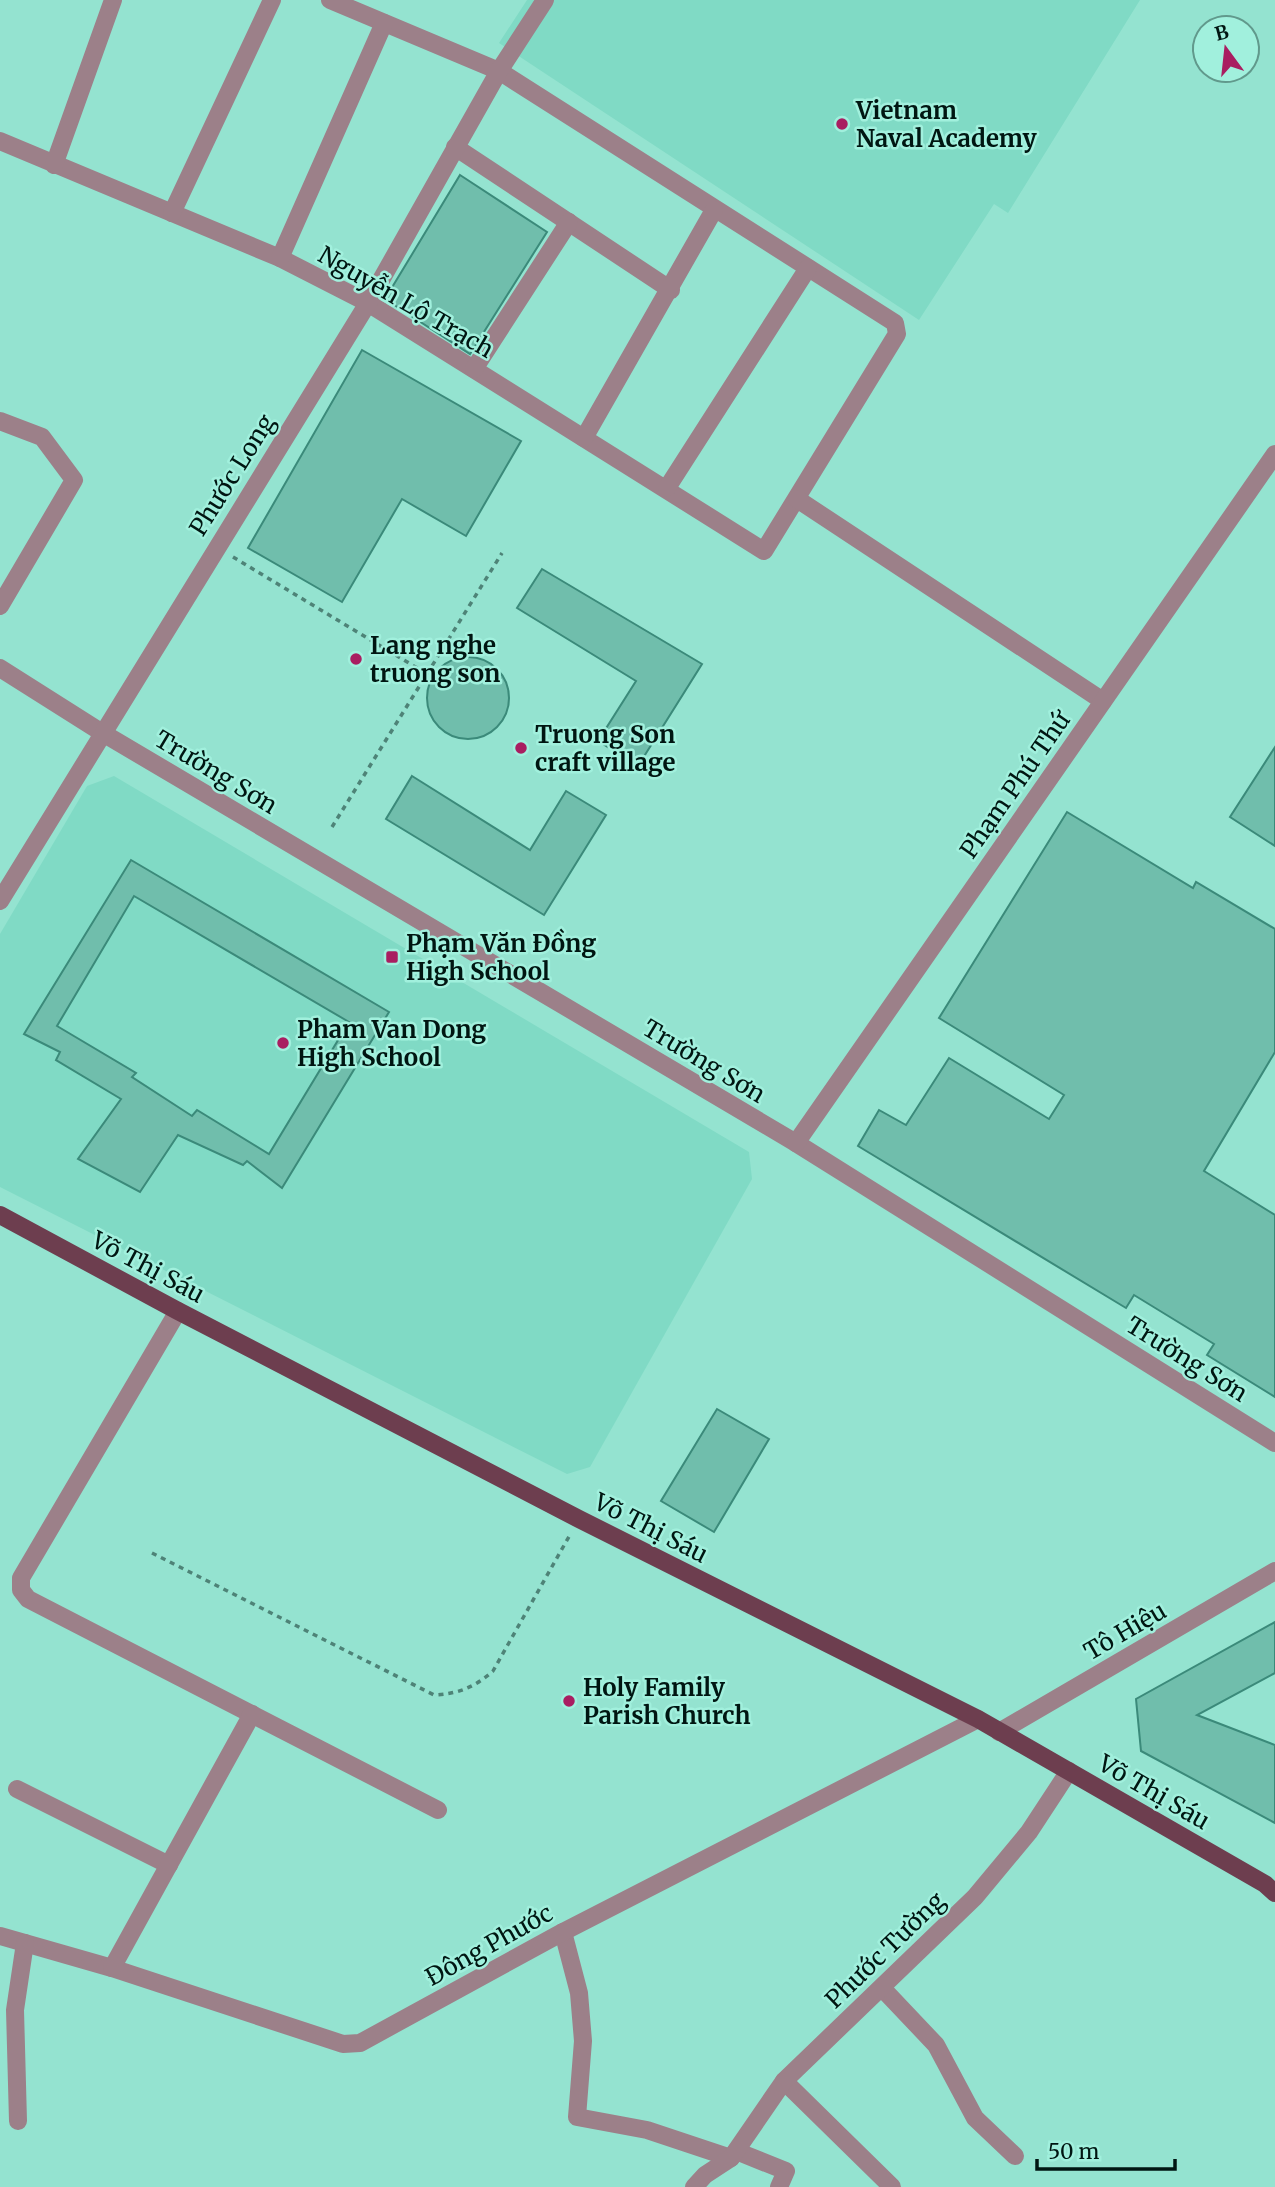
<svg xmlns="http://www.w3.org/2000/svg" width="1275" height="2187" font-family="Merriweather,serif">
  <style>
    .built { fill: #80dac5 }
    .building { fill: #70beac; stroke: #3b8a7a; stroke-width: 2; fill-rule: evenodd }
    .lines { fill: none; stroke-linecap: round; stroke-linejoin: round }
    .path { stroke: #4e8377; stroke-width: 3.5; stroke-dasharray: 5 5; stroke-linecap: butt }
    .minor { stroke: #9c8089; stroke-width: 18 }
    .major { stroke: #6d3e4f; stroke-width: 18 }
    .poi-dot { fill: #a91e61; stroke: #a1f0dd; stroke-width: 2.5 }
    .labels { text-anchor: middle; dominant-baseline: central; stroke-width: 5; stroke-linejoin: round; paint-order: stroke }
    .poi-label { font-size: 24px; font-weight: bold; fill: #001612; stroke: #a1f0dd; text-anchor: start }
    .street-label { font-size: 24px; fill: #001612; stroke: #a1f0dd }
  </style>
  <rect width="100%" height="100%" fill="#94e3d0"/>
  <g class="built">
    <polygon points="527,0 1140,0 1008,213 994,204 919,320 499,43"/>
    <polygon points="114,776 749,1152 752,1179 590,1467 567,1474 0,1187 0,934 87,786"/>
  </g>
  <g class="building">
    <polygon points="460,175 547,232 470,354 385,299"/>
    <polygon points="362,350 521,441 466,536 402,499 342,602 248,548"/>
    <polygon points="542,569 702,664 638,766 598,741 636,681 517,608"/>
    <circle cx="468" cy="698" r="41"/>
    <polygon points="1275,747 1275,846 1230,817"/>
    <polygon points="412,776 530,850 566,791 606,815 544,915 386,819"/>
    <polygon points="1067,812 1193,888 1196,882 1275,929 1275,1052 1204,1171 1275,1215 1275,1397 1207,1355 1214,1344 1134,1295 1126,1308 858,1146 879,1110 906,1125 949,1058 1049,1119 1064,1095 939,1018"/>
    <path d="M131,860L389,1012L282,1188L247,1161L243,1165L178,1135L140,1192L78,1159L121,1099L56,1060L60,1052L24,1034ZM134,896L349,1022L269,1154L197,1110L192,1116L132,1077L136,1073L57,1026Z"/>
    <polygon points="717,1409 769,1439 714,1532 661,1501"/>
    <polygon points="1275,1622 1275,1673 1197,1715 1275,1745 1275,1823 1141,1751 1136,1699"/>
  </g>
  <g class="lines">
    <g class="path">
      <polyline points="233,557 427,674"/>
      <polyline points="332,827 502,553"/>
      <path d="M152,1553L434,1695C458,1694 475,1687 493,1671L571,1533"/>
    </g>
    <g class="minor">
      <polyline points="0,141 280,258 368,303 764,551 897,334 895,323 499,71 330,0"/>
      <polyline points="455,147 671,290"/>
      <polyline points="54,165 113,0"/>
      <polyline points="172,213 272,0"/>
      <polyline points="280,258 384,23"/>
      <polyline points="474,369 569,222"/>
      <polyline points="0,421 42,437 74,480 0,606"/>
      <polyline points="584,438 714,210"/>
      <polyline points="667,488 808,268"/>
      <polyline points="797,499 1103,701"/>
      <polyline points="0,668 101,732 796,1143 1275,1443"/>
      <polyline points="0,901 368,303 499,71 545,0"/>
      <polyline points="796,1143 1275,454"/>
      <polyline points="178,1311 21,1578 21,1590 28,1599 438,1810"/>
      <polyline points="999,1732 1275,1571"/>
      <polyline points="17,1789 169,1865"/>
      <polyline points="563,1932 579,1993 583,2041 577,2117 647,2130 731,2158"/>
      <polyline points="0,1936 112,1968 343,2044 360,2043 563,1932 978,1719"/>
      <polyline points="112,1968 252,1714"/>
      <polyline points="882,1988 936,2045 975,2118 1015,2156"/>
      <polyline points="784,2081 892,2187"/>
      <polyline points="18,2121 15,2010 25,1943"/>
      <polyline points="736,2151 786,2171 779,2187"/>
      <polyline points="694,2187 705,2175 731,2158 784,2081 975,1897 1029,1832 1069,1771"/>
    </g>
    <polyline class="major" points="0,1215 178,1311 579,1519 978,1719 1265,1884 1275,1893"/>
  </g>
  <g class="poi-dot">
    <circle cx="842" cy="124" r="7"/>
    <circle cx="356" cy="659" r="7"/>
    <circle cx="521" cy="748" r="7"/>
    <rect x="385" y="950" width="14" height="14" rx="3.5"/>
    <circle cx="283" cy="1043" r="7"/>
    <circle cx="569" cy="1701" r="7"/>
  </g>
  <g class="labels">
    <g class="poi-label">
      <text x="856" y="110">Vietnam<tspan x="856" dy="28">Naval Academy</tspan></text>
      <text x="370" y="645">Lang nghe<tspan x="370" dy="28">truong son</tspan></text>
      <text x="535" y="734">Truong Son<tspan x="535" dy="28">craft village</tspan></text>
      <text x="406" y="943">Phạm Văn Đồng<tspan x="406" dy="28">High School</tspan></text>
      <text x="297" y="1029">Pham Van Dong<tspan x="297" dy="28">High School</tspan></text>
      <text x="583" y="1687">Holy Family<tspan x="583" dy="28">Parish Church</tspan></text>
    </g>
    <g class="street-label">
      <text transform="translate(406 302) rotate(30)">Nguyễn Lộ Trạch</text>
      <text transform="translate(232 475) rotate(-58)">Phước Long</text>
      <text transform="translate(216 772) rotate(31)">Trường Sơn</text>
      <text transform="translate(1015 785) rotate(-55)">Phạm Phú Thứ</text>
      <text transform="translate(704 1061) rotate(31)">Trường Sơn</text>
      <text transform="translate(148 1267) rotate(28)">Võ Thị Sáu</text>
      <text transform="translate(1187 1359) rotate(32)">Trường Sơn</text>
      <text transform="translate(651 1528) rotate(27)">Võ Thị Sáu</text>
      <text transform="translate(1125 1631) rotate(-30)">Tô Hiệu</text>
      <text transform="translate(1154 1792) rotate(30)">Võ Thị Sáu</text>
      <text transform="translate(489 1945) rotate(-29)">Đông Phước</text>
      <text transform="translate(885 1950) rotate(-44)">Phước Tường</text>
    </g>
  </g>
  <g transform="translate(1226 49) rotate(345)"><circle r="33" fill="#a1f0dd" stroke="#61998c" stroke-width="2"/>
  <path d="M0-5L12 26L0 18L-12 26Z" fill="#a91e61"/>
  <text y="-10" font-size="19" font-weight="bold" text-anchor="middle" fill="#001612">B</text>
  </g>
  <path d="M1037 2159v10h138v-10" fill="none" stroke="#001612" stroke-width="3.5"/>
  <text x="1048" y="2159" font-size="21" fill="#001612" stroke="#a1f0dd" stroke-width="5" paint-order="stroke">50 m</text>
</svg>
